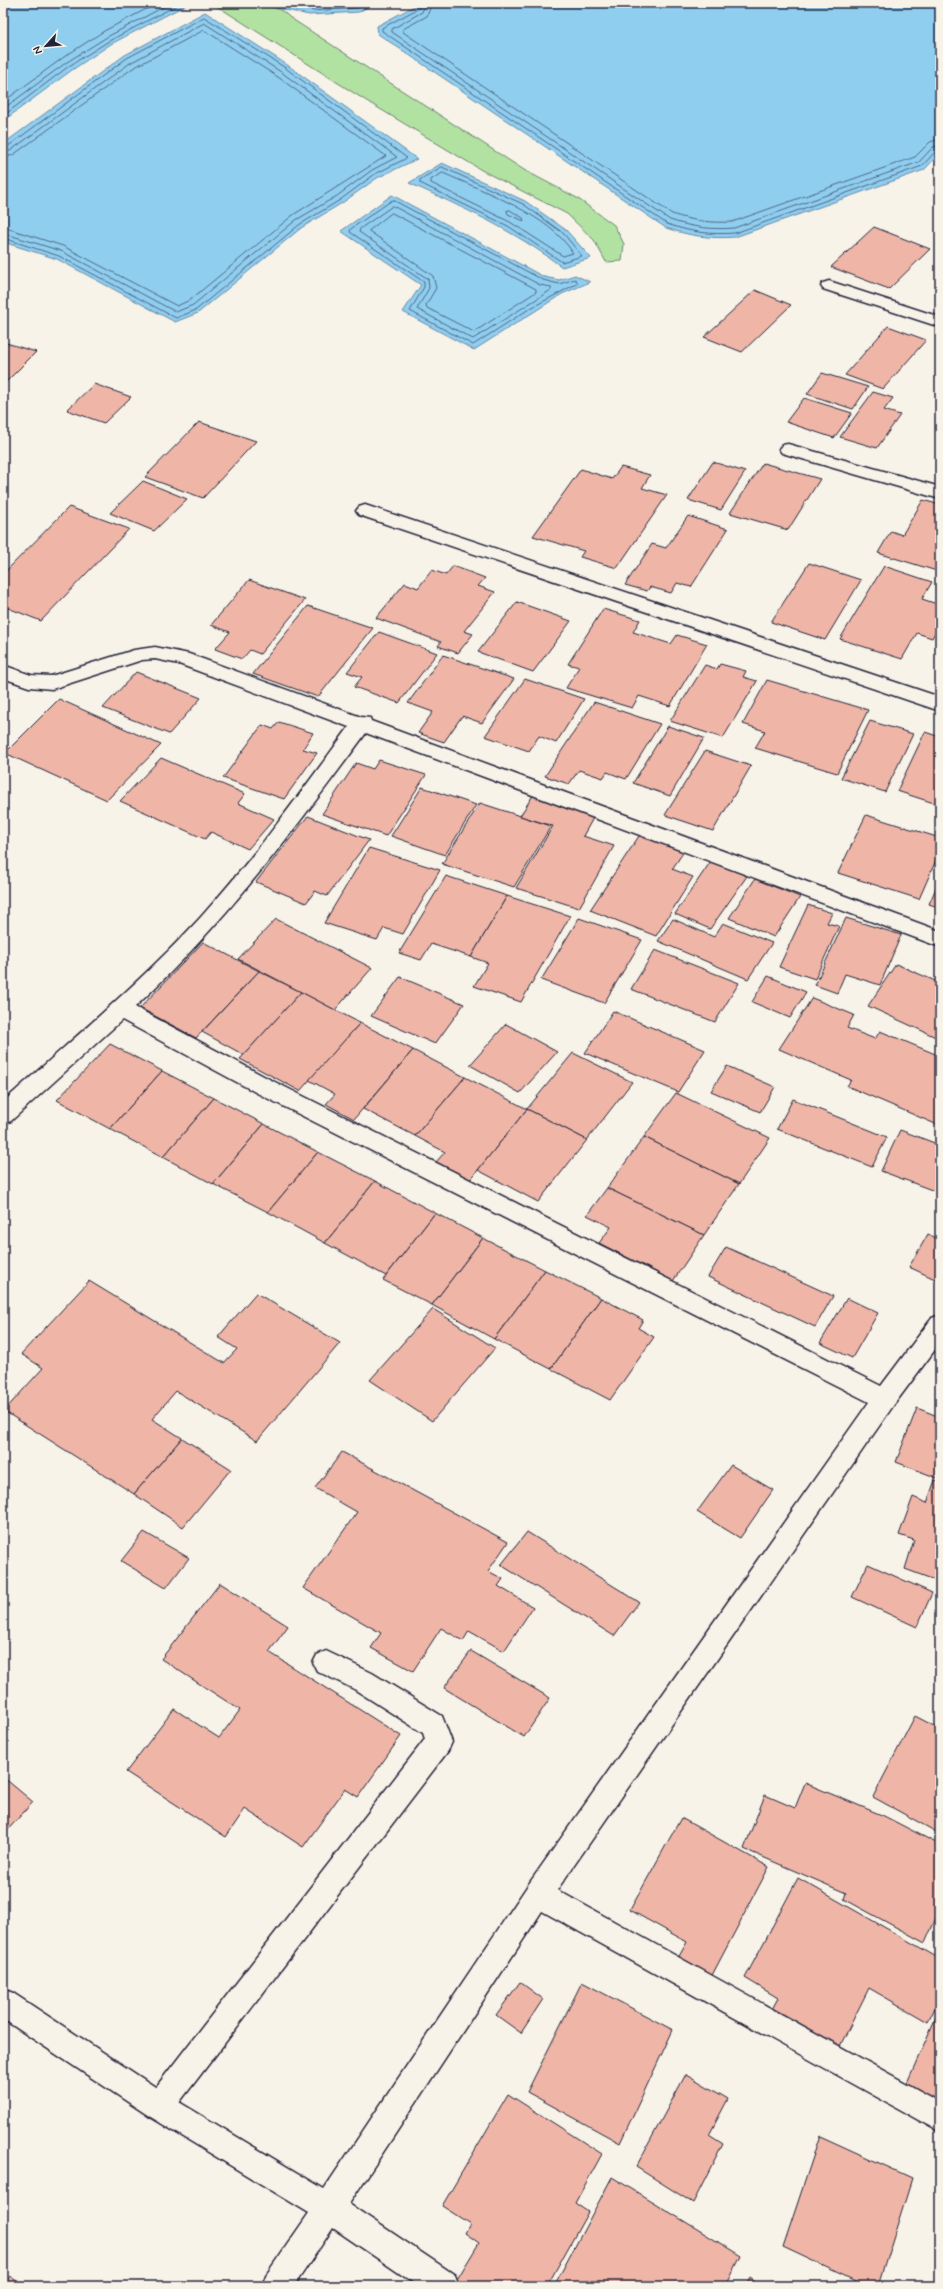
<svg xmlns="http://www.w3.org/2000/svg" width="943" height="2289" font-family="Mynerve,sans-serif">
  <style>
    .green { fill: #b1e2a2; stroke: #6a826e }
    .water { fill: #90cef0; stroke: #6489a8 }
    .lines { fill: none; stroke-linecap: round; stroke-linejoin: round }
    .shore { stroke: #4e6783; stroke-width: 1 }
    .building { fill: #efb6a7; stroke: #22223b }
    .service-casing { stroke: #22223b; stroke-width: 3 }
    .minor-casing { stroke: #22223b; stroke-width: 3 }
    .service { fill: #f7f3e8; fill-rule: evenodd }
    .minor { fill: #f7f3e8; fill-rule: evenodd }
  </style>
  <rect width="100%" height="100%" fill="#f7f3e8"/>
  <filter id="ink" filterUnits="userSpaceOnUse"><feTurbulence type="fractalNoise" baseFrequency=".025" numOctaves="2"/><feDisplacementMap in="SourceGraphic" scale="8" xChannelSelector="R" yChannelSelector="G"/><feConvolveMatrix kernelMatrix="1 2 1 2 8 2 1 2 1" color-interpolation-filters="sRGB"/></filter>
  <g filter="url(#ink)">
    <path class="green" d="M212,3C232,3 276,0 289,17L524,170L577,198L614,225L624,244L622,261L606,262L594,240L567,214L483,171L365,100Z"/>
    <g class="water">
      <polygon points="3,3 183,3 186,5 111,44 72,70 3,121"/>
      <polygon points="253,3 285,3 300,6 322,3 374,3 359,12 309,15"/>
      <path d="M420,3H940V153L924,170L735,237C710,239 690,236 666,228L378,34L377,26Z"/>
      <polygon points="205,12 286,64 417,159 377,178 342,203 301,228 198,313 175,322 57,259 3,242 3,144 125,55"/>
      <path d="M442,163L525,201L566,230L591,258L562,267C515,231 462,207 409,183Z"/>
      <polygon points="392,195 544,277 559,280 575,275 590,282 562,294 474,350 403,312 421,285 341,231"/>
    </g>
    <g class="lines">
      <g class="shore">
        <polyline points="312,3 310,9 312,11 358,8 366,3"/>
        <polyline points="317,3 319,6 356,3"/>
        <path d="M421,3L419,8L382,28V31L667,224C690,232 711,235 735,233L922,166L936,151L940,150"/>
        <path d="M426,3L422,12L392,29V32L670,220C691,227 711,230 734,228L919,162L933,147L940,145"/>
        <path d="M432,3L427,16L403,29V32L672,214C692,221 711,223 732,222L915,157L930,142L940,139"/>
        <polyline points="3,102 64,57 104,31 158,3"/>
        <polyline points="3,109 67,62 107,37 171,3"/>
        <polyline points="3,116 69,66 109,41 181,3"/>
        <polyline points="3,147 7,147 127,58 204,17 284,67 407,158 375,174 340,200 299,225 196,310 176,318 59,256 3,238"/>
        <polyline points="3,152 10,151 130,63 204,23 281,72 397,157 372,170 337,196 296,220 193,305 176,312 61,251 3,233"/>
        <polyline points="3,158 13,155 133,68 204,30 278,77 386,156 293,215 190,300 177,306 63,246 3,227"/>
        <polygon points="442,167 523,204 563,233 582,256 562,262 508,226 420,183 420,180"/>
        <path d="M443,173C483,191 550,215 573,253L563,256L510,222L431,183V180Z"/>
        <polygon points="393,200 543,280 559,284 575,279 578,283 529,309 473,345 410,311 424,287 424,282 350,232 351,229"/>
        <polygon points="393,206 540,285 551,287 551,290 473,339 417,309 429,288 428,279 359,232 360,229"/>
        <polygon points="510,210 523,218 524,221 508,214 507,211"/>
        <polygon points="392,213 536,289 536,292 474,332 427,308 426,305 436,288 433,276 369,231"/>
      </g>
    </g>
    <g class="building">
      <polygon points="874,227 930,249 889,289 831,267"/>
      <polygon points="755,290 791,305 742,352 704,337"/>
      <polygon points="888,326 926,340 883,389 845,375"/>
      <polygon points="3,342 36,352 3,385"/>
      <polygon points="822,373 868,387 853,409 807,394"/>
      <polygon points="94,384 131,397 104,423 67,410"/>
      <polygon points="873,392 893,398 884,410 900,415 877,448 840,437"/>
      <polygon points="804,398 852,413 834,438 786,422"/>
      <polygon points="199,422 256,441 203,498 145,477"/>
      <polygon points="713,462 745,472 721,510 688,500"/>
      <polygon points="763,463 820,479 788,530 730,513"/>
      <polygon points="621,467 650,475 642,488 667,495 617,568 580,557 584,551 533,536 581,469 612,479"/>
      <polygon points="143,481 187,499 154,531 110,513"/>
      <polygon points="923,500 940,505 940,572 878,553 891,531 902,535"/>
      <polygon points="69,507 129,529 41,621 3,606 3,574"/>
      <polygon points="688,516 728,529 691,587 677,583 671,593 650,587 647,591 625,585 652,544 666,548"/>
      <polygon points="809,563 861,580 825,640 771,622"/>
      <polygon points="453,566 485,578 478,586 495,592 464,631 473,634 458,653 438,646 441,642 376,618 405,583 418,588 432,570 446,575"/>
      <polygon points="884,566 932,582 922,599 940,605 940,624 932,638 917,633 902,659 840,639"/>
      <polygon points="249,580 305,600 260,654 250,650 242,659 215,649 230,632 211,625"/>
      <polygon points="517,602 571,621 533,672 478,652"/>
      <polygon points="308,606 373,628 318,697 253,674"/>
      <polygon points="603,609 640,620 633,632 671,644 677,635 707,644 670,706 639,696 632,708 566,688 579,667 568,664"/>
      <polygon points="379,632 437,653 399,703 354,687 362,677 347,672"/>
      <polygon points="443,655 514,679 482,723 462,716 444,742 418,733 433,712 408,703"/>
      <polygon points="720,664 746,671 743,677 757,681 723,738 670,721 705,665 717,669"/>
      <polygon points="136,672 201,698 169,734 103,708"/>
      <polygon points="525,679 584,699 556,743 539,736 529,751 485,736"/>
      <polygon points="767,680 868,710 837,773 755,748 765,731 743,724"/>
      <polygon points="59,699 161,745 107,800 5,753"/>
      <polygon points="594,702 660,724 626,779 607,772 603,778 579,770 569,784 545,776"/>
      <polygon points="870,721 913,734 885,792 841,778"/>
      <polygon points="279,722 313,733 303,749 317,753 284,799 223,778 262,725 273,729"/>
      <polygon points="668,726 704,738 670,796 633,783"/>
      <polygon points="925,732 940,737 940,805 897,791"/>
      <polygon points="705,751 751,766 713,831 665,815"/>
      <polygon points="161,758 245,794 238,803 274,819 248,849 211,832 205,839 120,801"/>
      <polygon points="379,760 426,775 386,836 322,814 356,763 373,769"/>
      <polygon points="422,787 476,805 445,855 391,836"/>
      <polygon points="535,792 597,811 583,836 614,846 579,908 516,888 553,826 520,816"/>
      <polygon points="480,803 551,826 514,887 442,864"/>
      <polygon points="866,815 940,838 940,851 919,899 838,873"/>
      <polygon points="308,816 369,840 327,896 315,891 306,903 256,882"/>
      <polygon points="643,830 687,847 672,869 693,877 656,936 590,910"/>
      <polygon points="369,848 440,870 403,934 384,928 377,940 324,923"/>
      <polygon points="711,861 747,876 710,929 675,914"/>
      <polygon points="446,876 507,896 471,957 431,944 421,960 399,953"/>
      <polygon points="755,879 800,897 774,937 729,918"/>
      <polygon points="940,879 940,908 929,904"/>
      <polygon points="507,896 570,916 521,1002 474,986 488,963 471,957"/>
      <polygon points="808,905 832,913 827,923 839,926 815,979 779,967"/>
      <polygon points="579,918 642,940 604,1003 541,980"/>
      <polygon points="846,918 901,935 880,985 845,974 837,993 815,985"/>
      <polygon points="276,919 372,968 335,1010 238,959"/>
      <polygon points="673,919 714,937 723,923 772,943 748,979 658,941"/>
      <polygon points="203,942 259,971 196,1038 140,1008"/>
      <polygon points="655,950 739,983 715,1022 631,989"/>
      <polygon points="896,964 940,983 940,1039 868,1006"/>
      <polygon points="259,971 301,992 244,1055 202,1032"/>
      <polygon points="768,976 806,992 790,1018 752,1002"/>
      <polygon points="400,977 464,1004 435,1044 371,1016"/>
      <polygon points="301,992 360,1023 300,1091 240,1059"/>
      <polygon points="812,998 854,1015 847,1028 875,1039 880,1031 940,1056 940,1126 847,1086 851,1080 779,1049"/>
      <polygon points="613,1011 705,1050 678,1092 585,1053"/>
      <polygon points="360,1023 413,1050 354,1119 326,1104 335,1094 309,1080"/>
      <polygon points="506,1024 557,1052 520,1093 470,1065"/>
      <polygon points="110,1044 162,1071 110,1129 57,1100"/>
      <polygon points="413,1050 465,1077 415,1136 363,1109"/>
      <polygon points="573,1053 632,1082 587,1140 527,1109"/>
      <polygon points="727,1066 775,1087 760,1112 711,1091"/>
      <polygon points="162,1071 214,1098 163,1157 110,1129"/>
      <polygon points="465,1077 527,1109 470,1180 436,1162 445,1152 415,1136"/>
      <polygon points="676,1093 770,1138 739,1184 644,1137"/>
      <polygon points="214,1098 264,1124 213,1184 163,1157"/>
      <polygon points="793,1099 887,1137 872,1167 777,1129"/>
      <polygon points="527,1109 587,1140 538,1202 478,1170"/>
      <polygon points="264,1124 318,1152 268,1212 213,1184"/>
      <polygon points="900,1130 940,1145 940,1193 881,1171"/>
      <polygon points="644,1137 739,1184 704,1235 607,1188"/>
      <polygon points="318,1152 375,1181 325,1243 268,1212"/>
      <polygon points="375,1181 435,1213 386,1276 325,1243"/>
      <polygon points="607,1188 704,1235 673,1281 599,1243 611,1227 587,1215"/>
      <polygon points="435,1213 483,1238 432,1305 383,1280"/>
      <polygon points="928,1234 940,1240 940,1274 937,1280 909,1267"/>
      <polygon points="483,1238 545,1270 494,1339 432,1305"/>
      <polygon points="726,1247 833,1296 815,1327 708,1277"/>
      <polygon points="545,1270 601,1298 551,1369 494,1339"/>
      <polygon points="89,1281 224,1363 237,1349 218,1337 256,1293 340,1343 257,1441 176,1391 152,1419 182,1438 134,1494 4,1411 43,1368 21,1354"/>
      <polygon points="601,1298 643,1320 638,1328 654,1337 610,1400 551,1369"/>
      <polygon points="847,1298 878,1313 852,1358 820,1343"/>
      <polygon points="433,1309 495,1348 432,1421 370,1380"/>
      <polygon points="917,1408 940,1417 940,1479 896,1462"/>
      <polygon points="182,1438 231,1469 183,1527 134,1494"/>
      <polygon points="342,1452 508,1542 488,1571 503,1579 498,1586 533,1607 504,1651 469,1631 463,1641 441,1628 413,1671 371,1648 381,1633 303,1588 357,1512 315,1488"/>
      <polygon points="731,1465 773,1490 740,1538 697,1512"/>
      <polygon points="935,1480 940,1482 940,1582 905,1569 914,1540 899,1535 913,1497 927,1503"/>
      <polygon points="144,1532 189,1558 166,1588 121,1561"/>
      <polygon points="527,1532 639,1602 614,1636 501,1565"/>
      <polygon points="868,1564 932,1593 917,1627 852,1597"/>
      <polygon points="220,1583 288,1626 269,1652 401,1736 358,1797 345,1789 303,1847 245,1809 226,1837 126,1772 174,1709 219,1738 240,1710 161,1659"/>
      <polygon points="471,1651 550,1698 524,1737 444,1688"/>
      <polygon points="915,1716 940,1729 940,1834 873,1797"/>
      <polygon points="3,1777 33,1802 3,1835"/>
      <polygon points="805,1783 884,1816 940,1845 940,1909 925,1943 844,1899 846,1893 744,1849 765,1795 795,1808"/>
      <polygon points="681,1818 769,1867 710,1979 677,1960 687,1942 630,1910"/>
      <polygon points="798,1878 940,1959 940,1998 928,2022 869,1988 837,2052 770,2013 778,1998 745,1978"/>
      <polygon points="520,1982 543,1999 521,2033 496,2015"/>
      <polygon points="582,1982 673,2030 620,2143 527,2092"/>
      <polygon points="940,2008 940,2104 906,2085"/>
      <polygon points="686,2074 728,2099 709,2135 723,2144 693,2203 636,2167"/>
      <polygon points="508,2094 602,2154 575,2203 588,2212 547,2286 463,2286 456,2281 479,2243 465,2233 470,2224 442,2206"/>
      <polygon points="820,2136 912,2178 878,2286 866,2286 783,2247"/>
      <polygon points="612,2177 741,2256 726,2286 554,2286"/>
      <polygon points="10,2276 23,2286 3,2286"/>
      <polygon points="750,2278 761,2286 746,2286"/>
    </g>
    <g class="lines">
      <defs>
        <polygon id="service" points="326,1651 372,1673 442,1716 452,1742 448,1751 169,2116 159,2120 149,2116 145,2106 149,2096 425,1739 423,1733 354,1689 317,1671 313,1663 317,1655"/>
        <g id="minor">
          <polygon points="829,281 940,317 940,327 823,289 821,286 823,283"/>
          <polygon points="788,444 940,487 940,499 782,453 779,449 782,445"/>
          <polygon points="365,505 940,697 940,711 359,515 356,511 359,507"/>
          <path d="M155,647L189,654L361,717L370,718L371,721L940,931V947L366,733C294,831 224,924 135,1007L273,1081L881,1386L932,1318L940,1315V1343L893,1406L557,1890L940,2102V2132L542,1911L349,2204L455,2275L459,2286H418L333,2228L294,2286H262L266,2275L309,2213L149,2116L3,2019V1989L13,1993L169,2096L324,2189L528,1885L869,1402L257,1093L122,1020L11,1121L3,1124V1102C69,1042 139,984 200,918C254,858 301,792 349,727L179,664L155,659L142,660L52,689L29,687L3,678V665L31,675L51,676L134,650Z"/>
        </g>
      </defs>
      <use href="#service" class="service-casing"/>
      <use href="#minor" class="minor-casing"/>
      <use href="#service" class="service"/>
      <use href="#minor" class="minor"/>
    </g>
  </g>
  <rect width="943" height="2289" fill="none" stroke="#f7f3e8" stroke-width="16"/>
  <rect x="8" y="8" width="927" height="2273" fill="none" stroke="#22223b" stroke-width="1.5" filter="url(#ink)"/>
  <g transform="translate(46 46) rotate(243)" stroke="#f7f3e8" stroke-width="3" paint-order="stroke">
  <path d="M0-3L7 15L0 10L-7 15Z" fill="#22223b"/>
  <text y="-6" font-size="11" font-weight="bold" text-anchor="middle" fill="#22223b">N</text>
  </g>
</svg>
